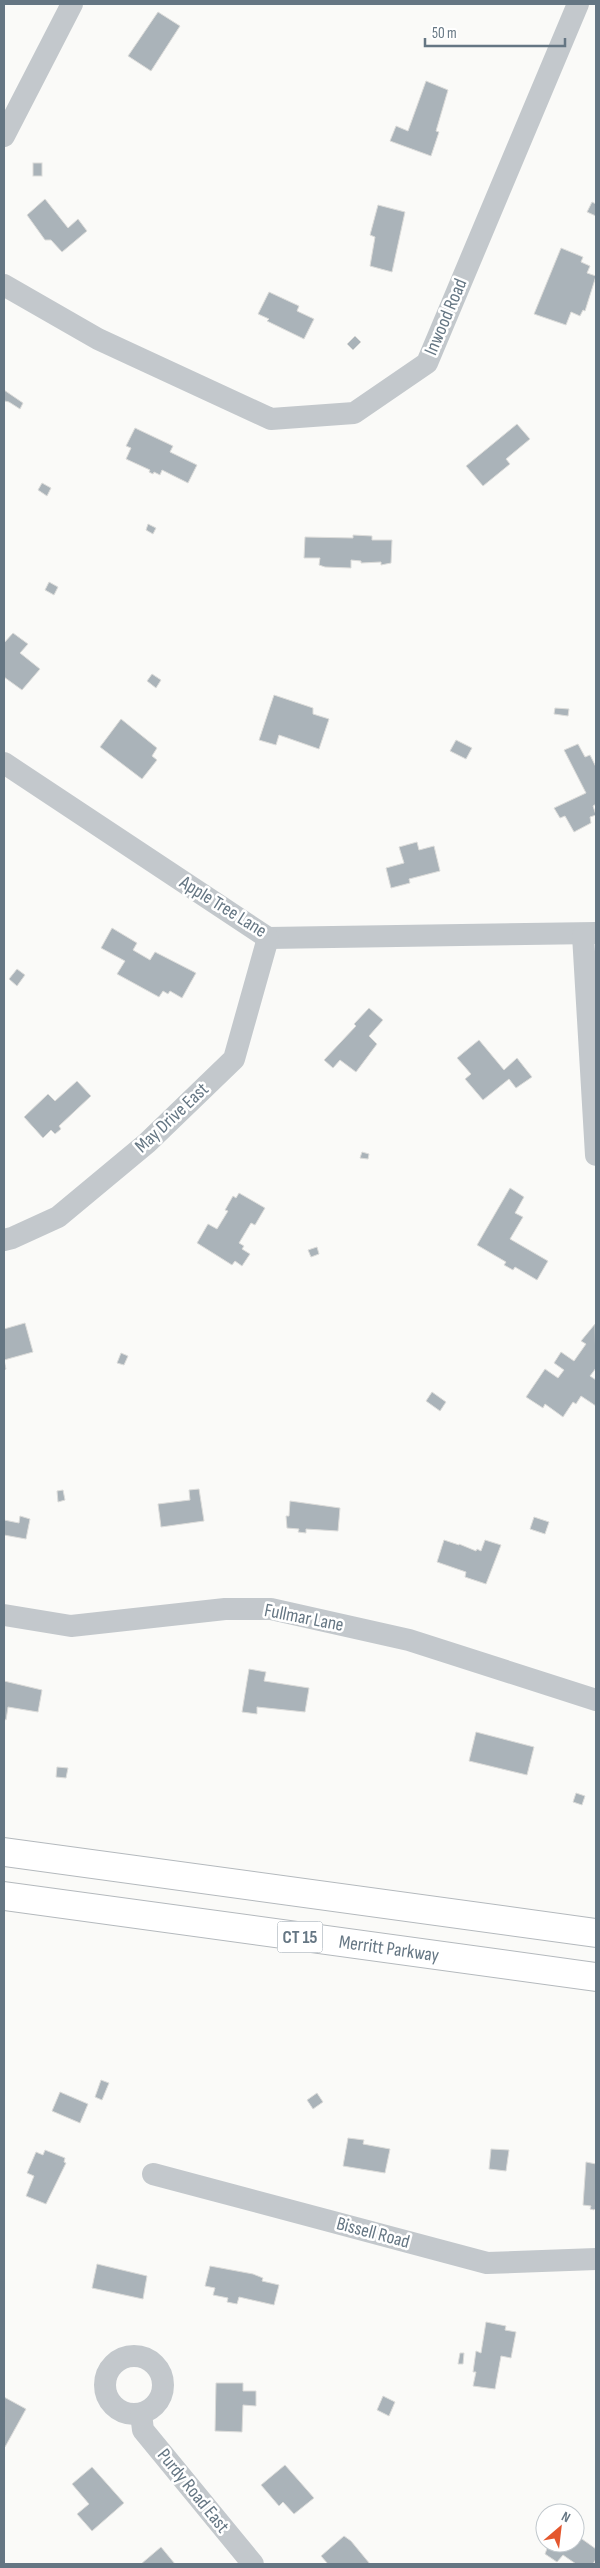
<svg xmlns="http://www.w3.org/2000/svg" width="600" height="2568" font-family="'Sofia Sans Condensed',sans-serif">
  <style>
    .building { fill: #aab3b9; stroke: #dcdcda }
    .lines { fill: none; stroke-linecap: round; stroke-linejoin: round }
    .highway-casing { stroke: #b4b9bd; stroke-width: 30 }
    .street { stroke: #c3c8cc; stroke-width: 22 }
    .highway { stroke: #fff; stroke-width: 28 }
    .labels { text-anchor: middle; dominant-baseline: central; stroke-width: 5; stroke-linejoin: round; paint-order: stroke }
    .shield { fill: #fff; stroke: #939fa8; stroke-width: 1 }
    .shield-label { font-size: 18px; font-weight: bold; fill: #657683 }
    .street-label { font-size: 19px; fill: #657683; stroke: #fff }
  </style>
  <rect width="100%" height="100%" fill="#fafaf8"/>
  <g class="building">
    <polygon points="158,12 180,26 151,71 128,56"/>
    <polygon points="426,81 448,90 436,131 439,132 431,156 390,141 396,126 408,131"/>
    <rect x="33" y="163" width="9" height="13"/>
    <polygon points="45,199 68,228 78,219 87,231 62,252 51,240 45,240 27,215"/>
    <polygon points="592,202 596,204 596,216 587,212"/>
    <polygon points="378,205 405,212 392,272 370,266 375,237 370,235"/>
    <polygon points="561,248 583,257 581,262 590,266 587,273 596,276 585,311 583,310 580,316 571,312 566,325 534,314"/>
    <polygon points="269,292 299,306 297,311 314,319 304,339 267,321 269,319 258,314"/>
    <polygon points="355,336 361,342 353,350 347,344"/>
    <polygon points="4,390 23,403 20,409 9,402 5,401 4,404"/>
    <polygon points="517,424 530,439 506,459 510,464 483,486 466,466"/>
    <polygon points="135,428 173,446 170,452 197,465 188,483 162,470 160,475 154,472 153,474 149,472 150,470 126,459 131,448 126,446"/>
    <polygon points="42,483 51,488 47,496 38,490"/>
    <polygon points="148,524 156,528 153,534 146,530"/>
    <polygon points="353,535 372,536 372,540 392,540 391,563 381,565 381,562 361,563 361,561 351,560 351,568 325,567 319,565 320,558 304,558 305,537 353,538"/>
    <polygon points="49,582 58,587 54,595 45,590"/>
    <polygon points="13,633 28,644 20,653 40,669 22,690 4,677 4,643"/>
    <polygon points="152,674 161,680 156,688 147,681"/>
    <polygon points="274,695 313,708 313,714 329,719 319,749 279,735 276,745 259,740"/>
    <polygon points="555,708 569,709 568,716 554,714"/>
    <polygon points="121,719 157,748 152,756 157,760 142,779 100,747"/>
    <polygon points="456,740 472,748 466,759 450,751"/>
    <polygon points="578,744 585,757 590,755 596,767 596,804 593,806 596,815 590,817 591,823 574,832 565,816 560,818 554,808 586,793 564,750"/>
    <polygon points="417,842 419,850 434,846 440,871 409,879 410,883 391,888 386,868 404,863 399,847"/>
    <polygon points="112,928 137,943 133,950 150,960 155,952 196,973 182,998 170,991 168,994 163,991 159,997 117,974 125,961 101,948"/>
    <polygon points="17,969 25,975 17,986 9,979"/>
    <polygon points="369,1008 383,1020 369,1036 377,1044 356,1072 340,1060 333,1068 324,1060 356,1026 354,1024"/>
    <polygon points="479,1040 504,1070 517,1058 532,1077 516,1088 509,1079 483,1100 465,1079 471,1074 457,1058"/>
    <polygon points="77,1081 91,1096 59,1126 61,1129 55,1134 51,1130 43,1138 24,1117 48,1094 55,1101"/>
    <polygon points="362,1152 369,1154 368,1159 360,1158"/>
    <polygon points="510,1188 524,1197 515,1213 523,1217 510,1239 548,1261 537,1280 515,1267 513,1270 504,1265 506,1262 477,1245"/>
    <polygon points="239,1193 265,1208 255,1225 251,1223 239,1243 244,1246 242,1249 250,1254 242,1266 235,1261 232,1265 197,1243 208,1224 217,1229 228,1211 225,1210 233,1196 236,1198"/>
    <polygon points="317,1247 319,1254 311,1257 308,1250"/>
    <polygon points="25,1323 33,1352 4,1360 6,1369 4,1370 4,1329"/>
    <polygon points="595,1324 596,1368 590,1376 596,1380 596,1406 581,1396 576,1404 573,1402 563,1417 545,1404 543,1408 526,1397 545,1369 558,1378 564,1370 554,1363 561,1352 574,1361 586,1344 581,1341"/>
    <polygon points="121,1353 128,1356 124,1365 117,1363"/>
    <polygon points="432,1392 446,1402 440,1411 426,1401"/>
    <polygon points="199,1489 204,1521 161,1527 158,1504 190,1500 189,1490"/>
    <polygon points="63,1490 65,1500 58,1502 57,1491"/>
    <polygon points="290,1501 340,1508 338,1531 306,1529 306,1533 298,1532 299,1529 287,1528 286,1516 289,1516"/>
    <polygon points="20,1516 30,1519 26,1539 4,1535 4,1520 19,1523"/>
    <polygon points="534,1517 549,1522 545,1534 530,1529"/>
    <polygon points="444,1540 459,1545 459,1544 476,1551 477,1549 481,1551 485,1540 501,1545 486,1584 465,1577 466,1572 437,1562"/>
    <polygon points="249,1669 266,1672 264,1681 309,1688 305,1712 257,1707 257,1714 242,1712"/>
    <polygon points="4,1681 42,1690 38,1712 8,1707 6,1720 4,1719"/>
    <polygon points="476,1732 534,1747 527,1775 469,1761"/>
    <polygon points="57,1767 68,1768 66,1778 56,1777"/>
    <polygon points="576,1793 585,1796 582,1805 573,1802"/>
    <polygon points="101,2080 109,2083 102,2100 95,2097"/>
    <polygon points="60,2092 88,2104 80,2123 52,2111"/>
    <polygon points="317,2093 323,2102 313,2109 307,2100"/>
    <polygon points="348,2138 364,2140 363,2144 390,2149 385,2173 343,2166"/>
    <polygon points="491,2149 509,2150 506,2171 489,2169"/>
    <polygon points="45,2150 65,2158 64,2162 66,2163 46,2204 26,2196 34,2176 27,2173 36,2152 43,2155"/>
    <polygon points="586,2162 596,2164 596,2208 594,2210 590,2209 591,2206 583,2205"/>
    <polygon points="97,2264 147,2276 143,2299 92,2288"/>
    <polygon points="210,2266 253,2274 263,2278 262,2281 279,2285 274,2305 239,2297 237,2304 227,2302 228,2298 213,2295 215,2288 205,2286"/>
    <polygon points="486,2322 506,2326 505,2330 516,2332 511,2358 501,2356 495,2389 473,2386 476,2372 473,2372 476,2351 481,2353"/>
    <polygon points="460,2353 464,2353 463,2364 458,2364"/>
    <polygon points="216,2383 243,2383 243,2391 256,2391 256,2406 243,2405 242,2432 215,2431"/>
    <polygon points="383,2396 395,2402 389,2416 377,2410"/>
    <polygon points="4,2397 26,2409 5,2447 4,2447"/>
    <polygon points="285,2465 314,2498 294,2514 283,2502 279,2506 261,2485"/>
    <polygon points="92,2467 124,2503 92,2531 77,2514 89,2504 72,2484"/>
    <polygon points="575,2534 596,2549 596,2559 593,2564 576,2564 563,2555 557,2562 545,2554 549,2543 575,2543"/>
    <polygon points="344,2536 351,2541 370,2564 328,2564 321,2556"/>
    <polygon points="161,2547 175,2564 141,2564"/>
  </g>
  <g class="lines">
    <defs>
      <g id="highway">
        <polyline points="4,1852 596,1933"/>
        <polyline points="4,1896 596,1977"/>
      </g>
    </defs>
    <use href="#highway" class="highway-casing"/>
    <g class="street">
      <polyline points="4,136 72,4"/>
      <polyline points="4,285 98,339 271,419 354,413 427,363 578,4"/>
      <polyline points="4,763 268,938 596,933"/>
      <polyline points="583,935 596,1155"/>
      <polyline points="4,1240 12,1238 58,1217 147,1143 234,1059 268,938"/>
      <polyline points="4,1615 71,1626 225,1609 271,1609 409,1640 596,1700"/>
      <polyline points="153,2174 487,2263 596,2259"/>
      <circle cx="134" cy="2385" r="29"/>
      <polyline points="141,2414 143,2430 253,2564"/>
    </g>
    <use href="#highway" class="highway"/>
  </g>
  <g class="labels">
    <rect class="shield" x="277.5" y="1921.5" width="45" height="31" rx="4"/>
    <g class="shield-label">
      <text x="300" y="1937">CT 15</text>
    </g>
    <g class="street-label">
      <text transform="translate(446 317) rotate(-67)">Inwood Road</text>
      <text transform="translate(223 907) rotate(32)">Apple Tree Lane</text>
      <text transform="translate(172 1118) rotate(-43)">May Drive East</text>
      <text transform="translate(304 1618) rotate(11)">Fullmar Lane</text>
      <text transform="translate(389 1949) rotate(8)">Merritt Parkway</text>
      <text transform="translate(373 2233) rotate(15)">Bissell Road</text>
      <text transform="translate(193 2491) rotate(51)">Purdy Road East</text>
    </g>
  </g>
  <rect width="600" height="2568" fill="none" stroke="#657683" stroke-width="10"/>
  <g transform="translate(560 2528) rotate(28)"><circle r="24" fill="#ffffff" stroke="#c1c8cd"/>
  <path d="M0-4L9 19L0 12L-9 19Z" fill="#e4572e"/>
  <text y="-8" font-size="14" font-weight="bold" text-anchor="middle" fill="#657683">N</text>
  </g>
  <path d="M425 38v8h140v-8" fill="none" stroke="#657683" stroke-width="2.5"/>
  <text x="432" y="38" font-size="15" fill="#657683" stroke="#ffffff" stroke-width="4" paint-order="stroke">50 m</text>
</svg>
